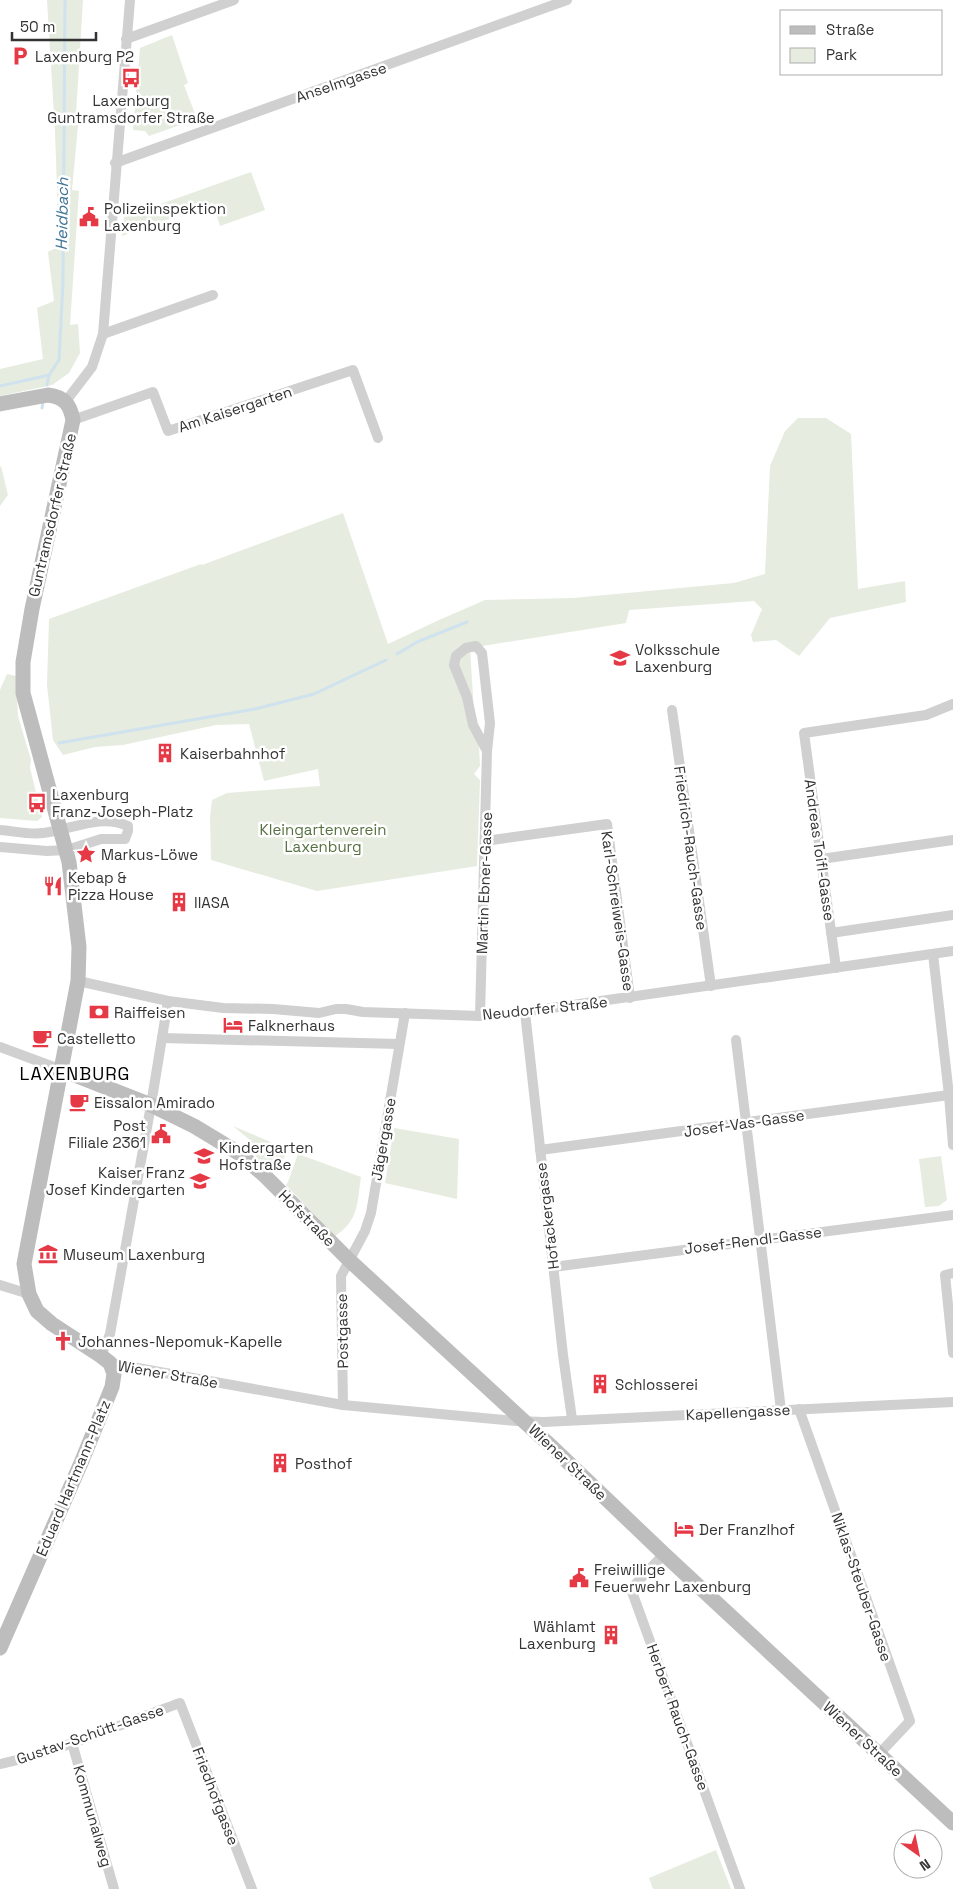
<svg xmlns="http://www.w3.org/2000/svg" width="953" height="1889" font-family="'Space Grotesk',sans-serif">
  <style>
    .green { fill: #e6ecdf }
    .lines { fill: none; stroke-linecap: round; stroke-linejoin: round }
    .stream { stroke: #cfe2ee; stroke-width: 3 }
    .street { stroke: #d0d0d0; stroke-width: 10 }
    .secondary { stroke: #bdbdbd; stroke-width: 15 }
    .labels { text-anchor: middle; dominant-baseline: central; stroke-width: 5; stroke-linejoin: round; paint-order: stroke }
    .poi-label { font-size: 15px; fill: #333; stroke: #fff; text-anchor: start }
    .street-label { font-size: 15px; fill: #333; stroke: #fff }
    .park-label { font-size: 15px; fill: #56703f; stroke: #fff }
    .water-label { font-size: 16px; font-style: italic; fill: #3f7597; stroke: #fff }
    .quarter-label { font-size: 18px; letter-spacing: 1px; fill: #000; stroke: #fff }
  </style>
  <rect width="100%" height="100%" fill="#fff"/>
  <g class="green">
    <polygon points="47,0 83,0 76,114 79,115 72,190 79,191 70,325 78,324 80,353 69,373 52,385 0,396 0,369 43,359 37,308 54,301 48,252 59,246 55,131"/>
    <polygon points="172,35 188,83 184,85 197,119 149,136 145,131 133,130 140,48"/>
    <polygon points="251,172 265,210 220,226 213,203 122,236 124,217"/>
    <polygon points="798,418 826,418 851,434 858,589 905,581 906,602 830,618 799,656 776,640 753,642 751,635 762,609 754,601 629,610 626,623 470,648 474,713 478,729 480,766 474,774 480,780 477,866 317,891 211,860 210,817 212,800 227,793 320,786 318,769 264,781 249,724 216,725 123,745 95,747 63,755 53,740 47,685 49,619 201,564 202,565 343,513 388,644 439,620 485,600 573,598 734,583 765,574 770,466 785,431"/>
    <polygon points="1,466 8,495 0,506 0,467"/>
    <polygon points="7,674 16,676 18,716 31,760 30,768 42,817 37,821 0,818 0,690"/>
    <polygon points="233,1126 287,1149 279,1171 273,1173 256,1157 250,1140"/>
    <polygon points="394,1128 459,1139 457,1199 385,1183"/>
    <path d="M298,1154L361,1177C357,1203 359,1220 335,1236L286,1185L288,1182Z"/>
    <polygon points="941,1156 947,1200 939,1206 925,1207 919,1159"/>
    <polygon points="716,1850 731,1889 653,1889 649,1878"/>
  </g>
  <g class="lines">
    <g class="stream">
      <polyline points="47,385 49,375"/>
      <polyline points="0,386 49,375 59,360 63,282 65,0"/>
      <polyline points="42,408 43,402"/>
      <polyline points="397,654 417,642 467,622"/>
      <polyline points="59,743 255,709 314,694 386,660"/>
    </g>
    <g class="street">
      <polyline points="126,39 234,0"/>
      <polyline points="115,163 567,0"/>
      <polyline points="103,334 213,295"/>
      <polyline points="66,401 92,367 103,334 130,0"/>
      <polyline points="73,420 153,392 168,431 353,370 378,438"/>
      <polyline points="672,710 711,986"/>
      <path d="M0,830C14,831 29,835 43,833C72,830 99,813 128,826V831L125,839H101L67,850L47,851L0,847"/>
      <polyline points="485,841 607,824 630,998"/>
      <polyline points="821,859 953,840"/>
      <polyline points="831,933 953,915"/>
      <polyline points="933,954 949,1095 953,1145"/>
      <polyline points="836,968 804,733 926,715 953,704"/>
      <polyline points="78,981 168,1001 223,1008 273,1009 319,1013 336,1009 346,1009 363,1012 480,1016 516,1013 953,951"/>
      <polyline points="525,1012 563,1355 572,1419"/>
      <polyline points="480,1016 487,751 490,723 482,653 476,646 466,648 456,656 454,665 467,697 473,725 487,751"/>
      <polyline points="162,1038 399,1044"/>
      <polyline points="736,1040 781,1410"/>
      <polyline points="0,1047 62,1070"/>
      <polyline points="540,1150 949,1095"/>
      <polyline points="553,1267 953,1215"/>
      <polyline points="953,1273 945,1275 953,1353"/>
      <polyline points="0,1285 29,1294"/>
      <polyline points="101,1356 110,1334 151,1105 168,1001"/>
      <polyline points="110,1363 343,1405 516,1421 544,1422 953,1402"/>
      <polyline points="343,1405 341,1276 365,1231 371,1213 405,1013"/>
      <polyline points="799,1409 910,1721 879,1754"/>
      <polyline points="664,1554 631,1589 740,1889"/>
      <polyline points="72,1743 114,1889"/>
      <path d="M0,1764C61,1751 121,1724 180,1703L252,1889"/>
    </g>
    <g class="secondary">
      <path d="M0,404L48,395C64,397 70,404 73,420L32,609L23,662V693L69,862L79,947L78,981L24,1264L29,1294L37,1311L52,1324L101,1356L110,1363L114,1374L112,1387L81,1463L0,1648"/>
      <polyline points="62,1070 151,1105 194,1126 237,1152 264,1175 349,1260 552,1447 664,1554 953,1823"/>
    </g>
  </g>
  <defs>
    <symbol id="parking-bare" viewBox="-9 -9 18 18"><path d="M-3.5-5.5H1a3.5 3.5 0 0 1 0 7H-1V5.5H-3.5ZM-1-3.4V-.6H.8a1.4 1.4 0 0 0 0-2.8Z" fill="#e63946" stroke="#fff" stroke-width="2.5" paint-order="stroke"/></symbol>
    <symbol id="bus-bare" viewBox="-9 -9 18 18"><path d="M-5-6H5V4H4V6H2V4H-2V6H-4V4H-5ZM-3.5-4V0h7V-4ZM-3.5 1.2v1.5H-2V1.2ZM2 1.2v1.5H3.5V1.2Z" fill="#e63946" stroke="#fff" stroke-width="2.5" paint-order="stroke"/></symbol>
    <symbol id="civic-bare" viewBox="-9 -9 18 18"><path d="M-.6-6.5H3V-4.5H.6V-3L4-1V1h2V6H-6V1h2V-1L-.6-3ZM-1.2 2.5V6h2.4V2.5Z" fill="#e63946" stroke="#fff" stroke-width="2.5" paint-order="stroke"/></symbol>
    <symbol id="school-bare" viewBox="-9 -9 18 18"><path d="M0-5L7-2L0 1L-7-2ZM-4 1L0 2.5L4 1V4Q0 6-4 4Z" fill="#e63946" stroke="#fff" stroke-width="2.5" paint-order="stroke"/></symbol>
    <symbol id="building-bare" viewBox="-9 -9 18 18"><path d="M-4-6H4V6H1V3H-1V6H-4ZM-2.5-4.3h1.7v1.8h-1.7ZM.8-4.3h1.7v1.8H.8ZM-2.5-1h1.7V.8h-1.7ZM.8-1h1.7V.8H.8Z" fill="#e63946" stroke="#fff" stroke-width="2.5" paint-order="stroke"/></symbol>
    <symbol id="sight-bare" viewBox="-9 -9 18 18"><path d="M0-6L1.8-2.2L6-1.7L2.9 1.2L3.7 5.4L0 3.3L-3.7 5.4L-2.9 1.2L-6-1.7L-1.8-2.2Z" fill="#e63946" stroke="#fff" stroke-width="2.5" paint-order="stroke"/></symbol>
    <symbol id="restaurant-bare" viewBox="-9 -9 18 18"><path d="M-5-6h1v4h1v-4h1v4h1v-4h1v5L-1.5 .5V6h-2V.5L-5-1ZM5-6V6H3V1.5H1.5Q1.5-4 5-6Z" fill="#e63946" stroke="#fff" stroke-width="2.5" paint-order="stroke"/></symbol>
    <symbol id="bank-bare" viewBox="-9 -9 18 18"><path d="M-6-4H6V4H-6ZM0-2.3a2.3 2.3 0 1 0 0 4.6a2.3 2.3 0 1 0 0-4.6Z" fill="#e63946" stroke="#fff" stroke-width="2.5" paint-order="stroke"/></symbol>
    <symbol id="hotel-bare" viewBox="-9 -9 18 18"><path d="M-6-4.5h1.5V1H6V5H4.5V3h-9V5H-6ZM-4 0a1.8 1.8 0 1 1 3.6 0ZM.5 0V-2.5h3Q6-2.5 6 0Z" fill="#e63946" stroke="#fff" stroke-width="2.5" paint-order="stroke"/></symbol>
    <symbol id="cafe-bare" viewBox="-9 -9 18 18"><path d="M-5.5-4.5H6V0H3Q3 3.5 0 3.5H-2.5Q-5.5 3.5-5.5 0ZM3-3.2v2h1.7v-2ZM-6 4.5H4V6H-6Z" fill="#e63946" stroke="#fff" stroke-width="2.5" paint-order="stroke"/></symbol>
    <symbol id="museum-bare" viewBox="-9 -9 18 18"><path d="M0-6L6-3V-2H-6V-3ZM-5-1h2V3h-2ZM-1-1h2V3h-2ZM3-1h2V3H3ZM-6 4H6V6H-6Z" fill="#e63946" stroke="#fff" stroke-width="2.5" paint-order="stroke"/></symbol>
    <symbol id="church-bare" viewBox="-9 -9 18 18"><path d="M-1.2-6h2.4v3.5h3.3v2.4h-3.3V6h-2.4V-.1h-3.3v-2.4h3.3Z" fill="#e63946" stroke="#fff" stroke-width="2.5" paint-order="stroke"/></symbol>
  </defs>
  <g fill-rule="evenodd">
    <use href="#parking-bare" x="6" y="42" width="28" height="28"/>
    <use href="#bus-bare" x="117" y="64" width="28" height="28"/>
    <use href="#civic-bare" x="75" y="203" width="28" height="28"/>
    <use href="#school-bare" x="606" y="644" width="28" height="28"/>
    <use href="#building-bare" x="151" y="739" width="28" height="28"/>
    <use href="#bus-bare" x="23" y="789" width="28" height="28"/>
    <use href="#sight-bare" x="72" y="840" width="28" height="28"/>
    <use href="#restaurant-bare" x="39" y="872" width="28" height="28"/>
    <use href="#building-bare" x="165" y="888" width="28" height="28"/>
    <use href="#bank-bare" x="85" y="998" width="28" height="28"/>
    <use href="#hotel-bare" x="219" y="1011" width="28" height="28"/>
    <use href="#cafe-bare" x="28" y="1024" width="28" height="28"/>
    <use href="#cafe-bare" x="65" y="1088" width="28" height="28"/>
    <use href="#civic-bare" x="147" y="1120" width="28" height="28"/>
    <use href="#school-bare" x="190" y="1142" width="28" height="28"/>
    <use href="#school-bare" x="186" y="1167" width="28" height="28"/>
    <use href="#museum-bare" x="34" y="1240" width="28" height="28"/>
    <use href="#church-bare" x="49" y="1327" width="28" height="28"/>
    <use href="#building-bare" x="586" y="1370" width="28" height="28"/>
    <use href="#building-bare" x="266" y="1449" width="28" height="28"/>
    <use href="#hotel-bare" x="670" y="1515" width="28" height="28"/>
    <use href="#civic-bare" x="565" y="1564" width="28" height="28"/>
    <use href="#building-bare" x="597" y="1621" width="28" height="28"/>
  </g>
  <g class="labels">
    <g class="poi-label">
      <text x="35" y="56">Laxenburg P2</text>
      <text x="131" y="100" text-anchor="middle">Laxenburg<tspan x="131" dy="17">Guntramsdorfer Straße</tspan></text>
      <text x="104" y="208">Polizeiinspektion<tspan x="104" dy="17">Laxenburg</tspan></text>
      <text x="635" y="649">Volksschule<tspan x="635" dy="17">Laxenburg</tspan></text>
      <text x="180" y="753">Kaiserbahnhof</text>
      <text x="52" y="794">Laxenburg<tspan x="52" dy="17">Franz-Joseph-Platz</tspan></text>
      <text x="101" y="854">Markus-Löwe</text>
      <text x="68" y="877">Kebap &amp;<tspan x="68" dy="17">Pizza House</tspan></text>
      <text x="194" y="902">IIASA</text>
      <text x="114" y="1012">Raiffeisen</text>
      <text x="248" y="1025">Falknerhaus</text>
      <text x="57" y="1038">Castelletto</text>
      <text x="94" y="1102">Eissalon Amirado</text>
      <text x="146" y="1125" text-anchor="end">Post<tspan x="146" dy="17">Filiale 2361</tspan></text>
      <text x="219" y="1147">Kindergarten<tspan x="219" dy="17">Hofstraße</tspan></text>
      <text x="185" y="1172" text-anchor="end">Kaiser Franz<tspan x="185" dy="17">Josef Kindergarten</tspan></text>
      <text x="63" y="1254">Museum Laxenburg</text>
      <text x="78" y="1341">Johannes-Nepomuk-Kapelle</text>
      <text x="615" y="1384">Schlosserei</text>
      <text x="295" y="1463">Posthof</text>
      <text x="699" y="1529">Der Franzlhof</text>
      <text x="594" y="1569">Freiwillige<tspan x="594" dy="17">Feuerwehr Laxenburg</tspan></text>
      <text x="596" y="1626" text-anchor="end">Wählamt<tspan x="596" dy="17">Laxenburg</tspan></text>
    </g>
    <g class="street-label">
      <text transform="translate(341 82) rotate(-19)">Anselmgasse</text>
      <text transform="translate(235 409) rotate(-18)">Am Kaisergarten</text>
      <text transform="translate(52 515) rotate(-77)">Guntramsdorfer Straße</text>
      <text transform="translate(691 848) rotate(82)">Friedrich-Rauch-Gasse</text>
      <text transform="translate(820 850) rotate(82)">Andreas Toifl-Gasse</text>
      <text transform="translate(484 883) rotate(-88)">Martin Ebner-Gasse</text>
      <text transform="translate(618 911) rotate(82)">Karl-Schreiweis-Gasse</text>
      <text transform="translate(545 1008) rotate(-6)">Neudorfer Straße</text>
      <text transform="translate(744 1123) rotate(-8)">Josef-Vas-Gasse</text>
      <text transform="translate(383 1139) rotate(-80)">Jägergasse</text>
      <text transform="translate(547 1216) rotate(-97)">Hofackergasse</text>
      <text transform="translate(307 1218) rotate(45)">Hofstraße</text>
      <text transform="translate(753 1240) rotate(-7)">Josef-Rendl-Gasse</text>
      <text transform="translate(342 1331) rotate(-91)">Postgasse</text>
      <text transform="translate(168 1374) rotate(10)">Wiener Straße</text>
      <text transform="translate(738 1412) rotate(-3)">Kapellengasse</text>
      <text transform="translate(568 1462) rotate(44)">Wiener Straße</text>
      <text transform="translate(73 1478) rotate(-67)">Eduard Hartmann-Platz</text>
      <text transform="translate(862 1587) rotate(71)">Niklas-Steuber-Gasse</text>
      <text transform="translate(678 1717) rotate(70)">Herbert Rauch-Gasse</text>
      <text transform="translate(90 1734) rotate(-19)">Gustav-Schütt-Gasse</text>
      <text transform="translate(863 1739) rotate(43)">Wiener Straße</text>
      <text transform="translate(216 1796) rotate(69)">Friedhofgasse</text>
      <text transform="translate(93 1816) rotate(74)">Kommunalweg</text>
    </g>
    <g class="park-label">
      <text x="323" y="829">Kleingartenverein<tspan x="323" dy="17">Laxenburg</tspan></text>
    </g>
    <g class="water-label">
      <text transform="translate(62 214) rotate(-89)">Heidbach</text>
    </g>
    <g class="quarter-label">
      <text x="75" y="1073">LAXENBURG</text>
    </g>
  </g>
  <rect x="780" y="10" width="162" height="65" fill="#ffffff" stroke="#adadad"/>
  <rect x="790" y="26" width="25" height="8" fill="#bdbdbd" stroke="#adadad"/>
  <text x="826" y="35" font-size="15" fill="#333333">Straße</text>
  <rect x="790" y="48" width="25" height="15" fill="#e6ecdf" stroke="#adadad"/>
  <text x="826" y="60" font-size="15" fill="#333333">Park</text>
  <g transform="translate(918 1854) rotate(147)"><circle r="24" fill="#ffffff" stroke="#adadad"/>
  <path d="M0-4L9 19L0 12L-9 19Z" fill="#e63946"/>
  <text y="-8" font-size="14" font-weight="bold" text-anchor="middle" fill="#333333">N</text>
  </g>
  <path d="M12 32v8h84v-8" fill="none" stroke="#333333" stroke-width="2.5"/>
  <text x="20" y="32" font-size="15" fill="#333333" stroke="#ffffff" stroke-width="4" paint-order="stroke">50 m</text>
</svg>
